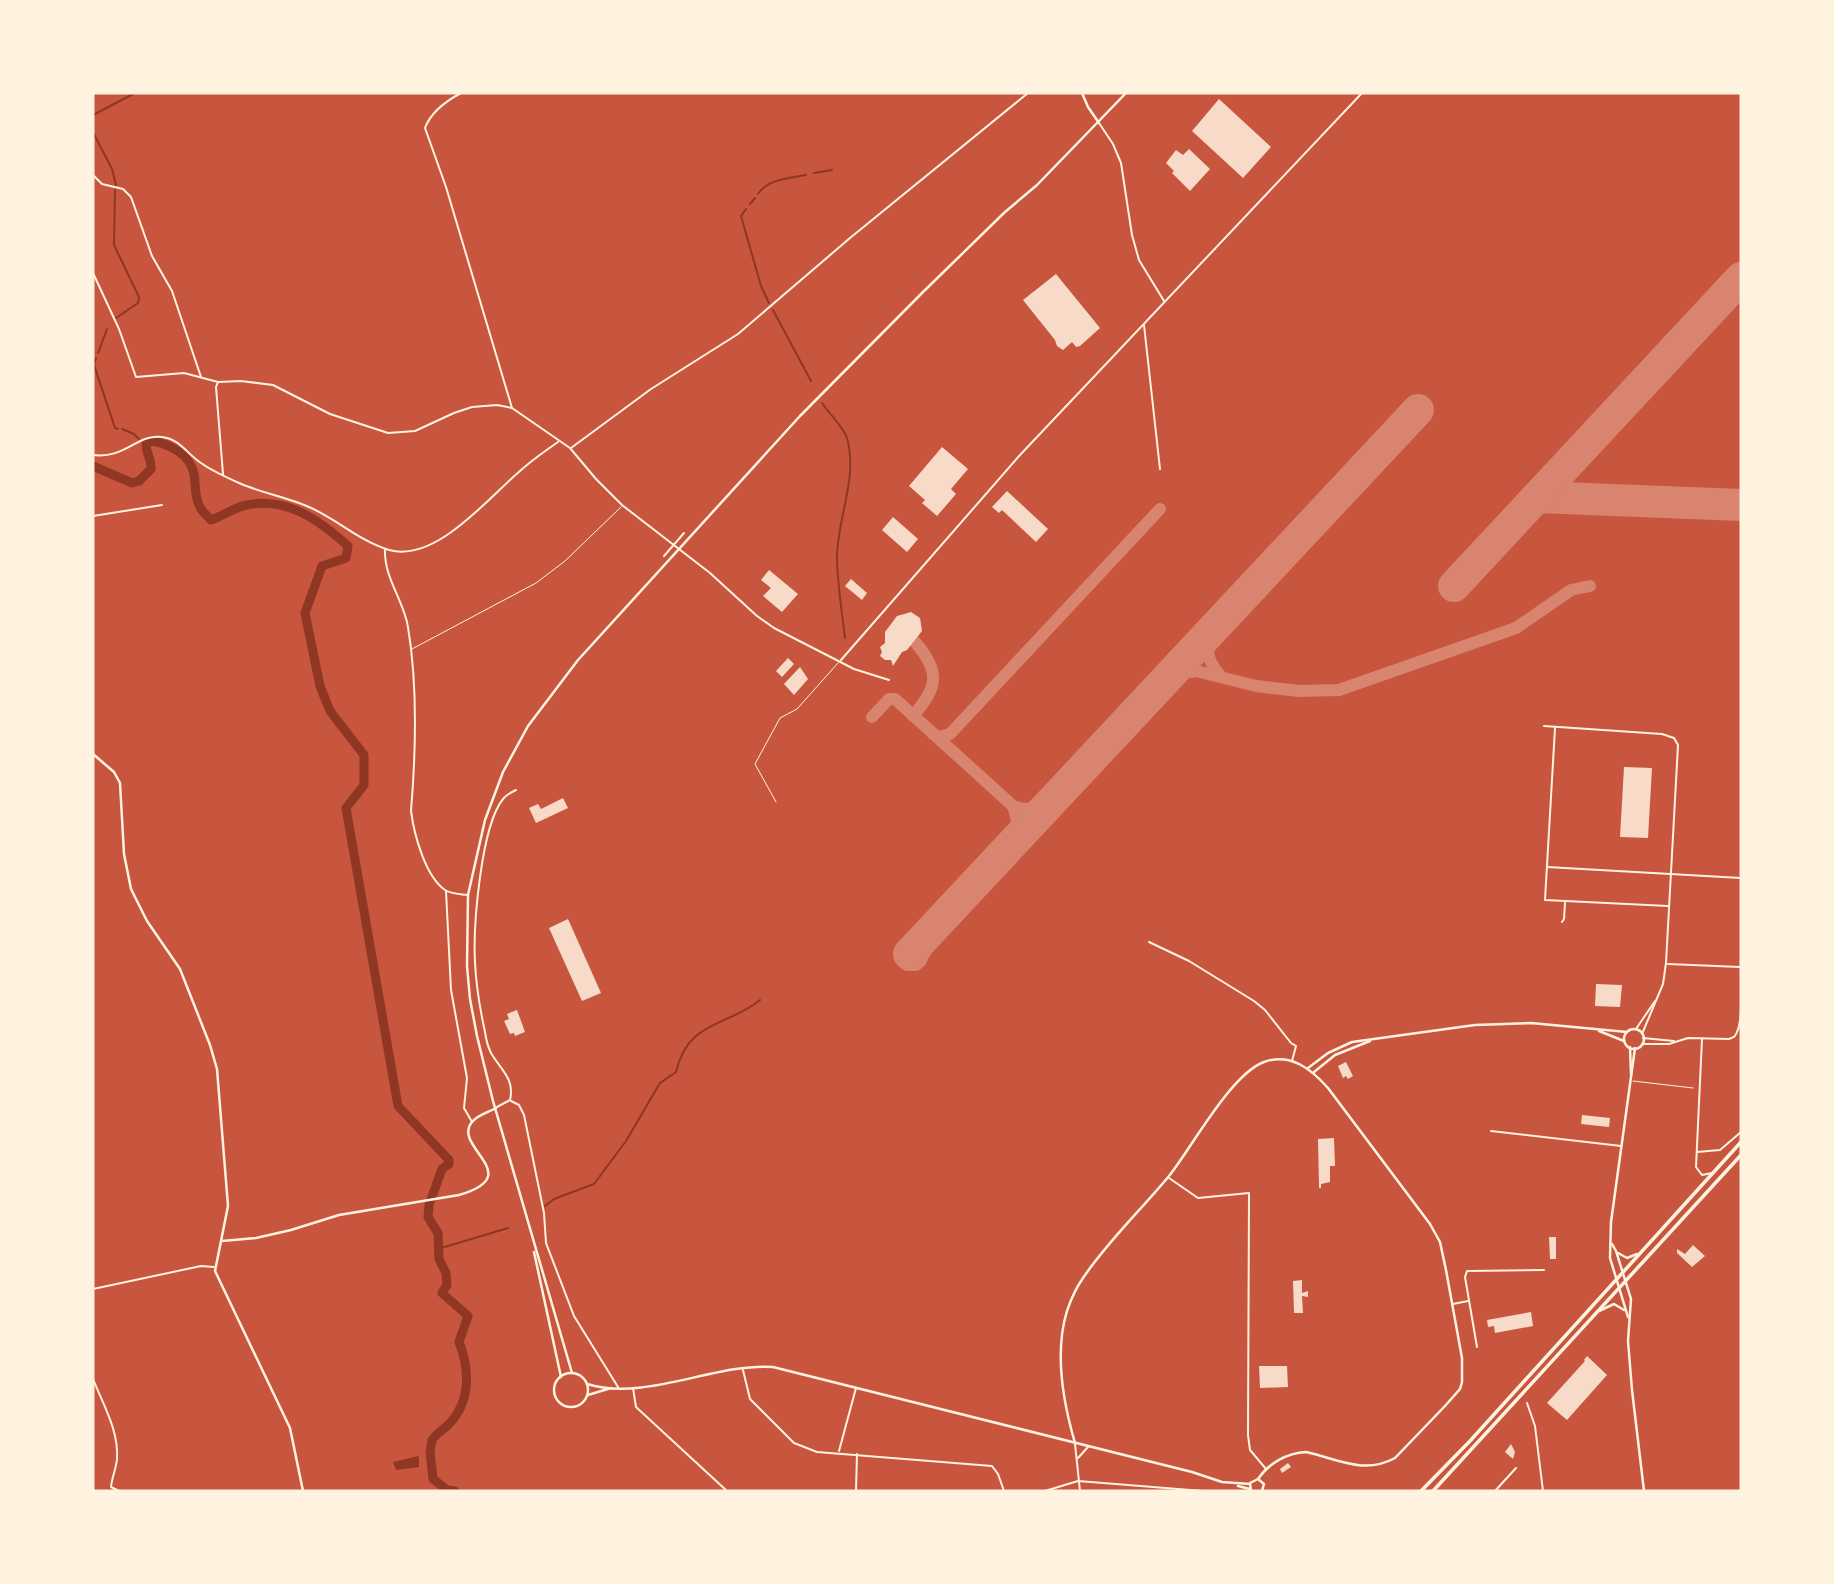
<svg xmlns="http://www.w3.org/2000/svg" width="1834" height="1584" font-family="Ubuntu,sans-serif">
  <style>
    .water { fill: #8f3625 }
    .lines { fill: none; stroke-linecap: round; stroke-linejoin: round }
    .stream { stroke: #8f3625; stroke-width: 2 }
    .river { stroke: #8f3625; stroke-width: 9 }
    .taxiway { stroke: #d8846e; stroke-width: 12 }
    .runway { stroke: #d8846e; stroke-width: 32 }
    .building { fill: #f7dbc8 }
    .service { stroke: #fff3e0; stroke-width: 1 }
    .minor { stroke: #fff3e0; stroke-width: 2 }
    .tertiary { stroke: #fff3e0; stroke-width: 2.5 }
    .primary { stroke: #fff3e0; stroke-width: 3.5 }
  </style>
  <rect width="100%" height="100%" fill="#c8553d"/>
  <polygon class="water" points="419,1456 419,1467 396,1470 393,1462"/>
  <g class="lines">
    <g class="stream">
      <polyline points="93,115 135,93"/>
      <polyline points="93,132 112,169 116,185"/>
      <polyline points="814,173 832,170"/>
      <polyline points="115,190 114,245 139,297 138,303 116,318"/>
      <path d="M758,194C768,179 789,178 806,175"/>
      <polyline points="750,204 755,198"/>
      <polyline points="746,209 741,216 761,286 769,303"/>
      <polyline points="773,310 811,381"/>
      <polyline points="98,353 107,329"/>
      <polyline points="96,358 94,365 115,428 118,429"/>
      <path d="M822,403C830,415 843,426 847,438C858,478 838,516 837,556C837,583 842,611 845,638"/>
      <polyline points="122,429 134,434 139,439"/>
      <polyline points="144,443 146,444"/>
      <path d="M545,1206L554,1199L594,1184L626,1141L660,1083L676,1072C688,1020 727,1027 760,1000"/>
      <polyline points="438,1249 508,1228"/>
    </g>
    <path class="river" d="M93,466L132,483L139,481L151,469C152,459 146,454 146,444L152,441C169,444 190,454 194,474C196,484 194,497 200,507C202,512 208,516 211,520C223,516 235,507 247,505C287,496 320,521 348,546L346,558L322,566L305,613L320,686L330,711L364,755V785L346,808L398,1106L449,1160V1164L442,1169L429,1205L428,1217L438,1233L439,1259L446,1273L447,1285L442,1293L468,1316L459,1342C470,1370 471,1402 448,1425C443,1430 436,1434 432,1440L430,1452L433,1479L447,1490L455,1491"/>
    <g class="taxiway">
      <path d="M1213,629C1205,647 1206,660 1220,675"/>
      <polyline points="1166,679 1176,674 1196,671 1256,686 1299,691 1339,690 1516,628 1571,590 1590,586"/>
      <path d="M913,716C938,687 941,672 915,642"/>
      <path d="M872,717L889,699H895L1013,806C1028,812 1039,807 1053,801"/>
      <polyline points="933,734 939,737 950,734 1160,509"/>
      <polyline points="1009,848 1018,823 1013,806"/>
      <polyline points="926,937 902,951 900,956 907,965 916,965 920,962 941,921"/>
    </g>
    <g class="runway">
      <polyline points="1537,497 1741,505"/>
      <polyline points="1454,586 1741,278"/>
      <polyline points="909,954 1418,410"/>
    </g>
  </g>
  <g class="building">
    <polygon points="1219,99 1271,147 1243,178 1192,131"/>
    <polygon points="1189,149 1210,169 1190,191 1172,173 1174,171 1166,163 1176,150 1183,155"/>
    <polygon points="1056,274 1100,328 1080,346 1076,347 1072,342 1063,350 1057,346 1055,340 1023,300"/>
    <polygon points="942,447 968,469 951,489 956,494 937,516 922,503 925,500 909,486"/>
    <polygon points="1007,491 1048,529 1036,542 1002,510 999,513 992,507"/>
    <polygon points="893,517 918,539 907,552 882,530"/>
    <polygon points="769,570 798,594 782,612 763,596 771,588 761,580"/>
    <polygon points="851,579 867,593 862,600 845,586"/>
    <polygon points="911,612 920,618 922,631 907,650 902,652 893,666 891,660 885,660 880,656 882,652 880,647 885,643 885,632 897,616"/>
    <polygon points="788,658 794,664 782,677 776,671"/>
    <polygon points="800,667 808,679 794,695 784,684"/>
    <polygon points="1624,767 1652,768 1648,838 1620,837"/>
    <polygon points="563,798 568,808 536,823 529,808 538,804 541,809"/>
    <polygon points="568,919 601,993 582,1001 549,928"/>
    <polygon points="1596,984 1622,985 1620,1007 1595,1006"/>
    <polygon points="517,1010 525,1032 515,1036 514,1033 510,1034 504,1021 509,1019 507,1014"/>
    <polygon points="1346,1062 1353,1076 1348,1079 1346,1076 1343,1078 1338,1066"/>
    <polygon points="1582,1115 1610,1118 1609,1127 1581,1124"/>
    <polygon points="1334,1138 1335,1166 1330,1166 1330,1182 1321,1184 1321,1188 1319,1188 1318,1139"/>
    <polygon points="1549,1237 1556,1237 1556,1259 1550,1259"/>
    <polygon points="1693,1245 1705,1256 1692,1267 1677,1253 1677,1249 1685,1254"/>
    <polygon points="1302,1280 1302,1293 1308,1291 1308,1297 1302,1296 1303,1313 1294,1313 1293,1281"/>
    <polygon points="1531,1312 1533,1326 1495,1333 1494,1326 1488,1327 1487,1320"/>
    <polygon points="1587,1356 1607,1375 1567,1420 1547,1403 1585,1361 1584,1360"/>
    <polygon points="1259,1366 1287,1366 1288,1387 1260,1388"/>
    <polygon points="1511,1444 1515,1452 1513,1459 1505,1452"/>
    <polygon points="1288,1463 1291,1467 1282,1473 1280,1469"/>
  </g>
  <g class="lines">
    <g class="service">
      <polyline points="412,649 536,583 565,561 621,507"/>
      <polyline points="776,802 755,764 780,718 797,709 838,663"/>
      <polyline points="1633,1081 1693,1088"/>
    </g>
    <g class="minor">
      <path d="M461,93C446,101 431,112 425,128L446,187L512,408"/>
      <polyline points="1099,123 1113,144 1121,163 1132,235 1139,260 1164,301"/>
      <polyline points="93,175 102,184 123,189 131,197 152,256 172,291 201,377"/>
      <polyline points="93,273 119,329 136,377 184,373 218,382 241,381 273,385 330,414 388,433 415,431 454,413 472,407 497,405 512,408 570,448 596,479 622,505 710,573 757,616 774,628 854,669 889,680"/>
      <polyline points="1144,325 1160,469"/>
      <polyline points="218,382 216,387 223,474"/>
      <polyline points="571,448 651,389 738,334 850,238 1028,93"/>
      <path d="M93,455C126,459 136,434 162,437C180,439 187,454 201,463C212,471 226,477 239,483C261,493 287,497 309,507C337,519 359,541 389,550C436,563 488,498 520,471C532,460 545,451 558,442"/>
      <polyline points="93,516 162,505"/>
      <path d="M385,550C384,578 404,601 408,627C418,687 416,751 411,811C414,834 425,876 445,890C451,894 460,894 467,895"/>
      <polyline points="664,556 684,533"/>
      <polyline points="841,660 1020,455 1362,93"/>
      <polyline points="1544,726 1662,734 1674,738 1678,745 1666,963 1663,984 1642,1034"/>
      <polyline points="1555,728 1545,900 1668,906"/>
      <polyline points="1547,867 1741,878"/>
      <polyline points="446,891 451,990 467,1078 464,1108 472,1122"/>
      <polyline points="1562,922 1564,919 1565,903"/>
      <polyline points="1149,942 1189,961 1254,1001 1265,1010 1291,1043 1296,1046 1292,1061"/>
      <polyline points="1668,964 1740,967"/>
      <polyline points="1636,1029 1655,1001"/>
      <polyline points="1643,1038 1674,1041"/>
      <polyline points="1702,1039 1696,1167 1702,1175 1712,1173"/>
      <path d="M1642,1044H1669L1688,1038L1729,1039C1734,1037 1735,1037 1737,1032C1744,1017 1740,976 1741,958"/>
      <polyline points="511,1101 519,1105 524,1115 544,1213 546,1243 574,1316 618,1387"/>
      <path d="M497,1107L510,1100C515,1079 501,1070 491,1053C488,1047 486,1039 485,1032C480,1009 476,986 475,962C473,926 481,826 503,799C507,794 512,792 516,790"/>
      <polyline points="1491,1131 1621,1146"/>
      <polyline points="1697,1152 1720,1150 1741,1132"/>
      <polyline points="1169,1178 1198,1198 1249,1193 1248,1435 1250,1450 1266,1469"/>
      <polyline points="93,1289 201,1266 214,1267"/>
      <polyline points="1453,1304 1468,1301"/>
      <polyline points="1477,1347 1465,1277 1467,1271 1544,1270"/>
      <polyline points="743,1370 750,1399 794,1443 817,1452 992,1466 998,1474 1004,1491"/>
      <path d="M93,1379C103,1404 119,1431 117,1459C116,1469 112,1477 111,1487L119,1491"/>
      <polyline points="633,1388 636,1407 727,1491"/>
      <polyline points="1527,1403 1535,1426 1543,1491"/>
      <polyline points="1075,1444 1080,1491"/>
      <polyline points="839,1451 856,1388"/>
      <polyline points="1078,1458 1088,1447"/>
      <polyline points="856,1491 857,1454"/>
      <polyline points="1045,1491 1078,1481 1203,1491"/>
      <polyline points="1495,1491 1516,1468"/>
    </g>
    <g class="tertiary">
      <polyline points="1082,93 1088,107 1099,123"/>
      <polyline points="93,754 114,772 120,783 124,854 131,889 147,921 180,969 210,1045 217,1069 228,1206 215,1271 290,1428 303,1491"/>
      <circle cx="1634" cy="1039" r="10"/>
      <polyline points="1599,1031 1624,1041"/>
      <polyline points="1630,1047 1631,1074"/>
      <polyline points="1308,1068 1328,1053 1352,1042 1475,1025 1531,1023 1627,1032"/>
      <polyline points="1314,1072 1335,1055 1370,1041"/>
      <path d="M222,1241L256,1238L291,1230L339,1215L459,1195C528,1175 451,1147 472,1122C477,1115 489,1112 496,1108"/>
      <polyline points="1612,1244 1616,1251 1631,1299 1628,1341 1632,1390 1644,1491"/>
      <polyline points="534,1252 561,1377"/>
      <polyline points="1618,1253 1627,1258 1637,1254"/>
      <polyline points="1599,1311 1614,1304 1624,1310"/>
      <polyline points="1628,1317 1610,1258 1611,1222 1635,1048"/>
      <circle cx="571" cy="1390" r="17"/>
      <polyline points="572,1373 493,1101 477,1036 470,999 467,966 468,895 485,820 503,772 528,726 578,660 800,416 923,292 1005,212 1037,185 1126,93"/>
      <path d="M587,1384C645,1402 714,1363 773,1367L1192,1472L1222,1482L1250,1484"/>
      <polyline points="588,1395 611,1388"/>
      <path d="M1075,1443C1063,1402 1054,1353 1067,1311C1071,1299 1076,1288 1083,1278C1108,1241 1141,1210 1169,1176C1192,1147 1231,1074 1264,1062C1291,1052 1312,1070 1328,1088L1430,1224L1440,1242L1446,1270L1462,1358V1382L1460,1389L1445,1406L1395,1458C1364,1475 1338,1459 1306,1452C1287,1453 1269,1463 1258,1479"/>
      <polyline points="1238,1486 1250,1489"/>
      <polyline points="1251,1491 1250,1483 1258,1479 1264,1484 1262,1491"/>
    </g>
    <g class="primary">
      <polyline points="1421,1491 1470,1441 1741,1142"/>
      <polyline points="1433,1491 1741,1155"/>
    </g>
  </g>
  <rect width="1834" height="1584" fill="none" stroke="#fff3e0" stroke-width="189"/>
</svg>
